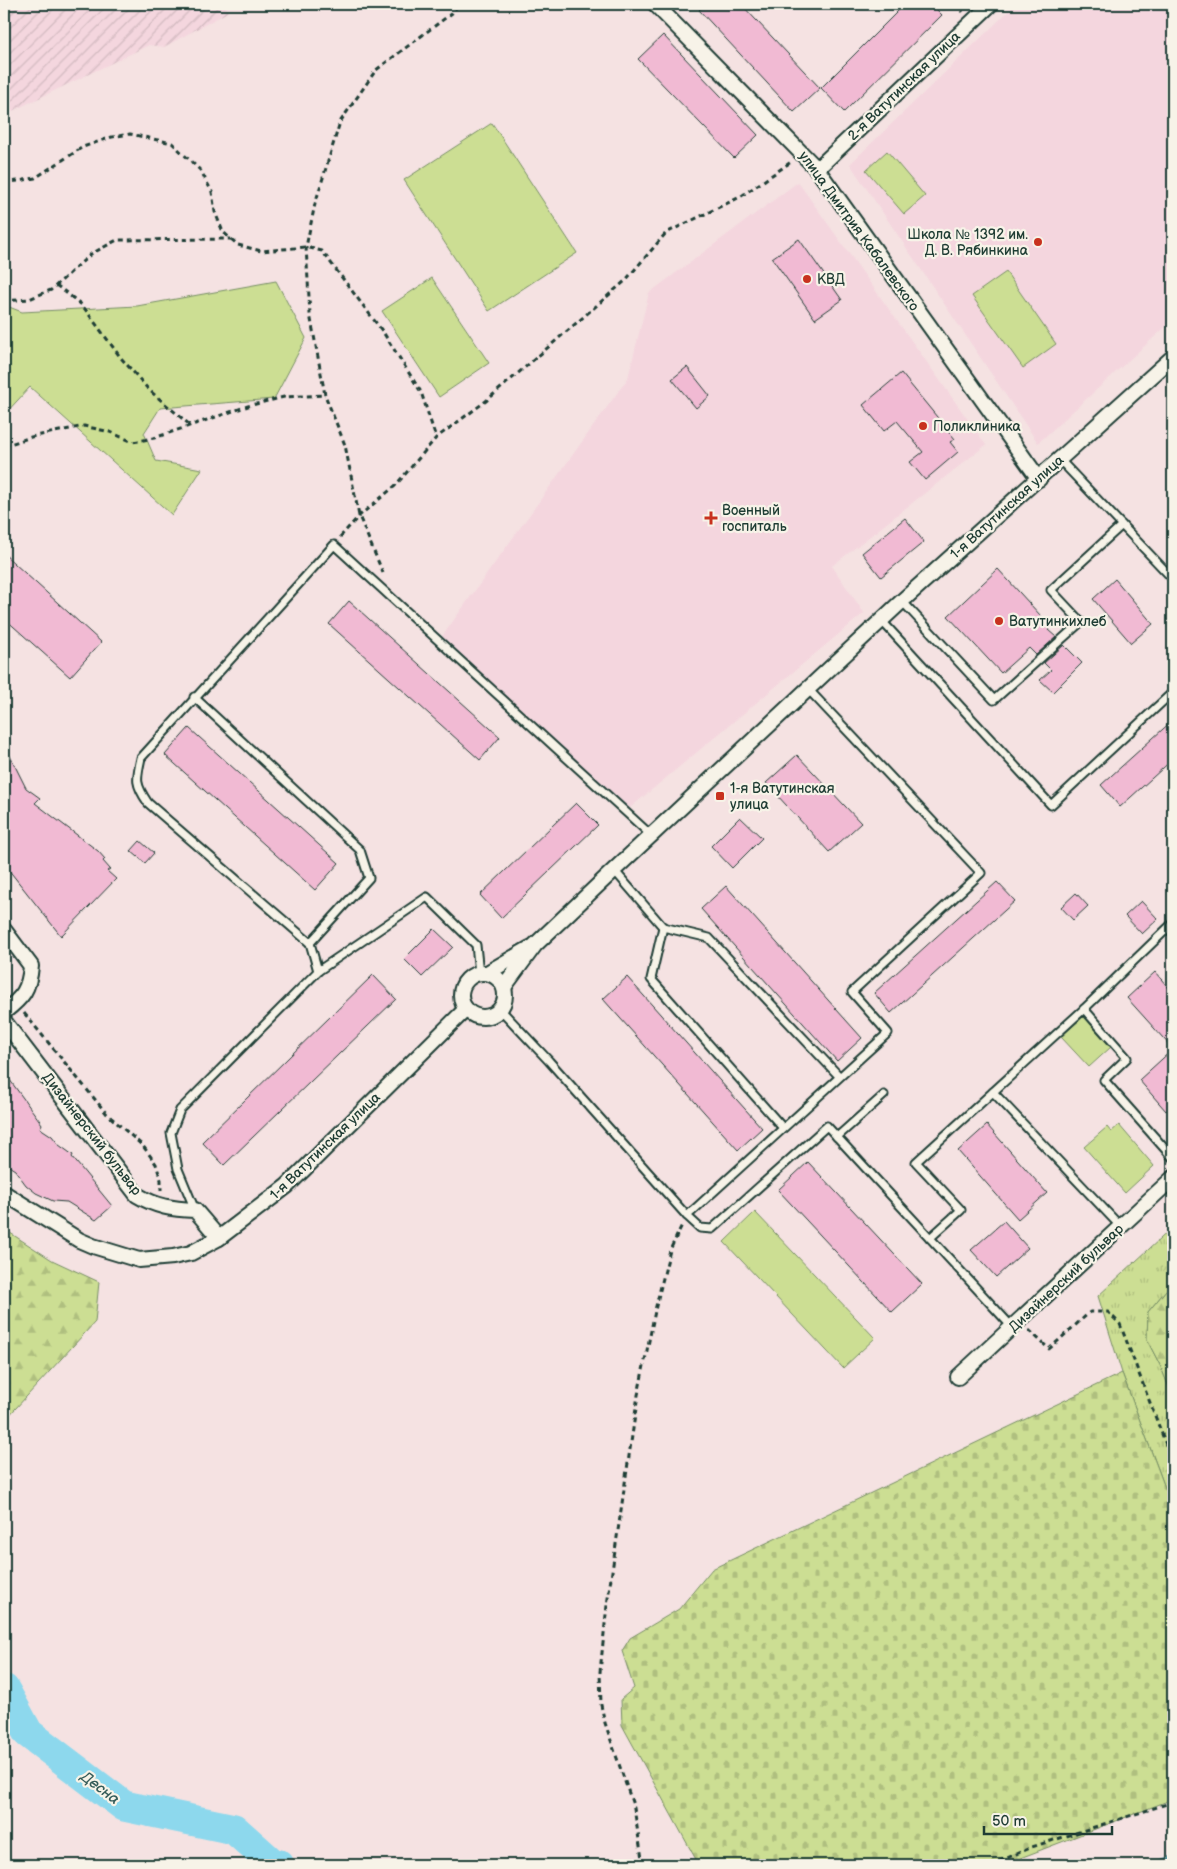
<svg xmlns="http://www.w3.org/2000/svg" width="1177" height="1869" font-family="'Balsamiq Sans',sans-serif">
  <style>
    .built { fill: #f4d6de }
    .industrial { fill: url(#industrial-furrows) }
    .grass { fill: url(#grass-tufts); stroke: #768e64 }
    .forest { fill: url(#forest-firs); stroke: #768e64 }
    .cemetery { fill: url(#cemetery-stones); stroke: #768e64 }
    .park { fill: #ccde93; stroke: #768e64 }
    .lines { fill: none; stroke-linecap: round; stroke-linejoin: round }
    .stream { stroke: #619aa3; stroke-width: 5 }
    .river { stroke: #8dd8ed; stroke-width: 31 }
    .building { fill: #f1bad3; stroke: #1f3d34 }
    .service-casing { stroke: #1f3d34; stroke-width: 11 }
    .minor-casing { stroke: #1f3d34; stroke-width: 18 }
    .path { stroke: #1f3d34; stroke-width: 3; stroke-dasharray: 5 4; stroke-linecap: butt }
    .service { stroke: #f7f3e8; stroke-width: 7 }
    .minor { stroke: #f7f3e8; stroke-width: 14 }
    .poi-dot { fill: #c8321e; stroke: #f7f3e8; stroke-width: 2 }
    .labels { text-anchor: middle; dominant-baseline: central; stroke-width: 4.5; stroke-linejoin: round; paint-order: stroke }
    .street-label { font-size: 14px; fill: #1f3d34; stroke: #f7f3e8 }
    .poi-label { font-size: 14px; fill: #1f3d34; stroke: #f7f3e8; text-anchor: start }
    .water-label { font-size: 15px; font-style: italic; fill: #355c59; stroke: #f7f3e8 }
  </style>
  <defs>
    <pattern id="industrial-furrows" width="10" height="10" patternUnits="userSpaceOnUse" patternTransform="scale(1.25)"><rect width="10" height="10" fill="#f4d6de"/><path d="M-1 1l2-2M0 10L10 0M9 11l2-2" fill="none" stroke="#d1b9bf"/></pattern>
    <pattern id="grass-tufts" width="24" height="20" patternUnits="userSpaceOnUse" patternTransform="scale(1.25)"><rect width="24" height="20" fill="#ccde93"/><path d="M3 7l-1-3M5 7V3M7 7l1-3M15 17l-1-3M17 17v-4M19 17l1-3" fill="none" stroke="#afbf7f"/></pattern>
    <pattern id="forest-firs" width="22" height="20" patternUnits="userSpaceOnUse" patternTransform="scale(1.25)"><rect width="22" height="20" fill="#ccde93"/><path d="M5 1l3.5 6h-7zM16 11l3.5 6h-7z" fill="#afbf7f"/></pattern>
    <pattern id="cemetery-stones" width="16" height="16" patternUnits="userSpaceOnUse" patternTransform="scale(1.25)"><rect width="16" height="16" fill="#ccde93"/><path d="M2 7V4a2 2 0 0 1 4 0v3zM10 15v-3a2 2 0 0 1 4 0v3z" fill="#afbf7f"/></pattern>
  </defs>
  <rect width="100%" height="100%" fill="#f5e2e2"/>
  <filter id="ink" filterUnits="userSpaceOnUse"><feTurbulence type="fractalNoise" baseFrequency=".02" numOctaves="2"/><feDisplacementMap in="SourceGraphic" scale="10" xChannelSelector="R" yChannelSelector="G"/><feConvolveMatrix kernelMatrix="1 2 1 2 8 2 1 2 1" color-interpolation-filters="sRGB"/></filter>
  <g filter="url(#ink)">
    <g class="built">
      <polygon points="1016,4 1173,4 1173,320 1038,443 850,164"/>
      <polygon points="798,182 986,445 832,566 864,613 625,812 438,642 628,378 649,293"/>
    </g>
    <polygon class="industrial" points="4,4 225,4 228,12 164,47 149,45 4,115"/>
    <polygon class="grass" points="1173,1227 1173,1285 1167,1289 1148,1312 1147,1340 1160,1365 1173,1397 1173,1509 1122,1373 1098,1296"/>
    <g class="forest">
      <polygon points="4,1229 52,1260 99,1282 95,1322 4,1421"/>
      <polygon points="1173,1285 1173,1397 1160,1365 1147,1340 1148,1312 1167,1289"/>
    </g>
    <polygon class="cemetery" points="1122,1373 1173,1509 1173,1799 1002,1865 699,1865 622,1725 621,1699 634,1688 622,1651 630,1638 679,1609 712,1569"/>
    <g class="park">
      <polygon points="492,123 577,253 489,311 404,180"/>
      <polygon points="887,151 925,196 904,214 866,170"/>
      <polygon points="1006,272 1056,344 1023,368 972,296"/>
      <polygon points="432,278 489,363 439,397 382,311"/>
      <polygon points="276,281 306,338 274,399 160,408 144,433 156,461 202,469 172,515 30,387 4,415 4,305 22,312 137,306"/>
      <polygon points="1084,1016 1111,1047 1089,1067 1061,1037"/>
      <polygon points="1119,1125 1154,1166 1125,1193 1084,1147 1107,1127 1111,1132"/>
      <polygon points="755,1212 875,1338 843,1368 724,1242"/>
    </g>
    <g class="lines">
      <polyline class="stream" points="1152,1865 1173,1857"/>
      <polyline class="river" points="4,1689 28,1733 124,1806 234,1829 272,1863 279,1865"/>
    </g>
    <g class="building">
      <polygon points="706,4 741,4 820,88 794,112 699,10"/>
      <polygon points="905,4 931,4 942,15 844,112 821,88"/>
      <polygon points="663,35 758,135 734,158 638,59"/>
      <polygon points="799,239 842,300 815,319 772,258"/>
      <polygon points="687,367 710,396 696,408 672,379"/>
      <polygon points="901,373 955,439 950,442 958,452 925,480 910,462 923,452 897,421 884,431 863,405"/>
      <polygon points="905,518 924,542 881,577 862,553"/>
      <polygon points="4,554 101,642 70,677 4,618"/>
      <polygon points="998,569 1051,627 1048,630 1056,637 1036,655 1029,648 1001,673 948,616"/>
      <polygon points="1115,579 1153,624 1131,643 1093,599"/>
      <polygon points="349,601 500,737 480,760 329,624"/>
      <polygon points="1064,645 1082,663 1053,692 1040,680 1051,670 1044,663"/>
      <polygon points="1173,720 1173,759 1120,807 1101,785"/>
      <polygon points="189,728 339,863 315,890 165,755"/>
      <polygon points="4,744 26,788 40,798 35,803 98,851 105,859 103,861 110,869 107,871 116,879 61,936 4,864"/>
      <polygon points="797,755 861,823 829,852 766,783"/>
      <polygon points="576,803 598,825 501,918 480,895"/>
      <polygon points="740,817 762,838 732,868 711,846"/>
      <polygon points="140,841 154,853 145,863 131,851"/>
      <polygon points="997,882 1015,901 891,1013 874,993"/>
      <polygon points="726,886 862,1038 837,1061 701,909"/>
      <polygon points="1076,893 1088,906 1073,920 1061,907"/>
      <polygon points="1141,901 1158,919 1142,934 1125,916"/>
      <polygon points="434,929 453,947 422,977 404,959"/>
      <polygon points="1155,972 1173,993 1173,1105 1166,1111 1139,1080 1173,1049 1127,998"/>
      <polygon points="373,975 396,999 224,1165 202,1142"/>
      <polygon points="627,977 762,1128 738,1150 603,999"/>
      <polygon points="4,1072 42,1124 40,1128 52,1136 59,1145 73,1155 72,1157 112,1206 96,1220 67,1202 53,1201 36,1193 26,1185 15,1170 4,1163"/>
      <polygon points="987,1125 1047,1193 1018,1219 958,1151"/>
      <polygon points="808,1162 922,1284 892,1312 778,1190"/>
      <polygon points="1004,1221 1028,1248 996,1277 971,1250"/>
    </g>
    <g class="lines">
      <defs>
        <g id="service">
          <polyline points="1060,460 1173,579"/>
          <polyline points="902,601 994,700 1081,622 1051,590 1122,525"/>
          <polyline points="881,620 1051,805 1173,692"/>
          <polyline points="194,697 360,850 369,878 310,943"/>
          <polyline points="614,870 663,927"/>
          <path d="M318,971L310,943L148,803C135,784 136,780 141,758L334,545L652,836"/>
          <polyline points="500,1009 549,1061 687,1216 700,1228 712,1229 827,1126 1012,1327"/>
          <polyline points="1084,1009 1127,1058 1104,1080 1173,1158"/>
          <polyline points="993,1092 1121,1227"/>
          <polyline points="783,1128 651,979 663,927 709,938 839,1076"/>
          <polyline points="837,1137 884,1095"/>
          <polyline points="195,1210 178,1169 171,1133 180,1110 318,971 427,897 476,945 479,973"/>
          <polyline points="687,1216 888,1033 852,992 981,873 808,689"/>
          <polyline points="930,1238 961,1210 916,1162 1084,1009 1173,923"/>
        </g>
        <g id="minor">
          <polyline points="655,4 817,169 1039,479"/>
          <polyline points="817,169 991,4"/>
          <path d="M4,930L31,966C29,990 23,997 4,1012"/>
          <polyline points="487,973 530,948"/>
          <circle cx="483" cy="995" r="22"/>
          <polyline points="504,987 535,945 614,870 902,601 1173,357"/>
          <path d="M4,1021L137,1195C157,1207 172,1209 195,1210L219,1238"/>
          <polyline points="4,1193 79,1240 93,1246 139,1260 173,1257 191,1253 219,1238 287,1186 466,1009"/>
          <polyline points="958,1377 1173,1178"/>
        </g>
      </defs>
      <use href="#service" class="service-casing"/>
      <use href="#minor" class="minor-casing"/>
      <g class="path">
        <polyline points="956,4 963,12"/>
        <polyline points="4,182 19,181 35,178 83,147 112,137 130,134 172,143 201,171 212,192 215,212 223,232 238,245 261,251 306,247 322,251 383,332 421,392 436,438"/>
        <polyline points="56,285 82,305 121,358 149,390 190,425"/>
        <polyline points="4,301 29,299 51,290 91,254 117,240 231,239"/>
        <polyline points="4,446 31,437 84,426 110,432 133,442 154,438 248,406 284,397 325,395"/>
        <polyline points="340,537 359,516 395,486 436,438 486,401 625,281 666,233 740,197 791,162"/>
        <polyline points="383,573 359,516 345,445 325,395 310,314 306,247 315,204 340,122 376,70 452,13 459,4"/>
        <polyline points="24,1013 107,1114 143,1146 156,1164 161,1180 161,1190"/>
        <polyline points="1029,1330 1049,1349 1090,1312 1108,1312 1120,1324 1173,1463"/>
        <polyline points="643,1865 634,1808 605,1723 601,1705 600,1672 607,1605 638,1395 656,1306 670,1250 682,1225"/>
        <polyline points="991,1865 1032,1847 1173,1802"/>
      </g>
      <use href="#service" class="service"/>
      <use href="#minor" class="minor"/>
    </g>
  </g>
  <g class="poi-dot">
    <circle cx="1038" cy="242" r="5"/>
    <circle cx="807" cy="279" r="5"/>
    <circle cx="923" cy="426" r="5"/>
    <path d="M708.5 510.5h5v5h5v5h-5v5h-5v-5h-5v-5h5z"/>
    <circle cx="999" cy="621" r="5"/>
    <rect x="715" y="791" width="10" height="10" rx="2.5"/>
  </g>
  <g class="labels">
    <g class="street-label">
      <text transform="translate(904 86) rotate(-44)">2-я Ватутинская улица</text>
      <text transform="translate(859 231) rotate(54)">улица Дмитрия Кабалевского</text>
      <text transform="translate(1007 507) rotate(-42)">1-я Ватутинская улица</text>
      <text transform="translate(92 1134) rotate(52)">Дизайнерский бульвар</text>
      <text transform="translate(325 1146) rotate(-44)">1-я Ватутинская улица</text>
      <text transform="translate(1066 1278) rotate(-43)">Дизайнерский бульвар</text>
    </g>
    <g class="poi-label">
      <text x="1028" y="234" text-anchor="end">Школа № 1392 им.<tspan x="1028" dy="16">Д. В. Рябинкина</tspan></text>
      <text x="817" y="279">КВД</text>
      <text x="933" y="426">Поликлиника</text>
      <text x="722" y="510">Военный<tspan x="722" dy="16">госпиталь</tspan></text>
      <text x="1009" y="621">Ватутинкихлеб</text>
      <text x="730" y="788">1-я Ватутинская<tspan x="730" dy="16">улица</tspan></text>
    </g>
    <g class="water-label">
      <text transform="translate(100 1788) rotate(37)">Десна</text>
    </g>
  </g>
  <rect width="1177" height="1869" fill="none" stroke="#f7f3e8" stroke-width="20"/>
  <rect x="10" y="10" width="1157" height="1849" fill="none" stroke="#1f3d34" stroke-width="2" filter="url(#ink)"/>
  <path d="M984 1826v8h128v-8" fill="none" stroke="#1f3d34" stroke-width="2.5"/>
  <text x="992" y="1826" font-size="15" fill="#1f3d34" stroke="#f7f3e8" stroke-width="4" paint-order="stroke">50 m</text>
</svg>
